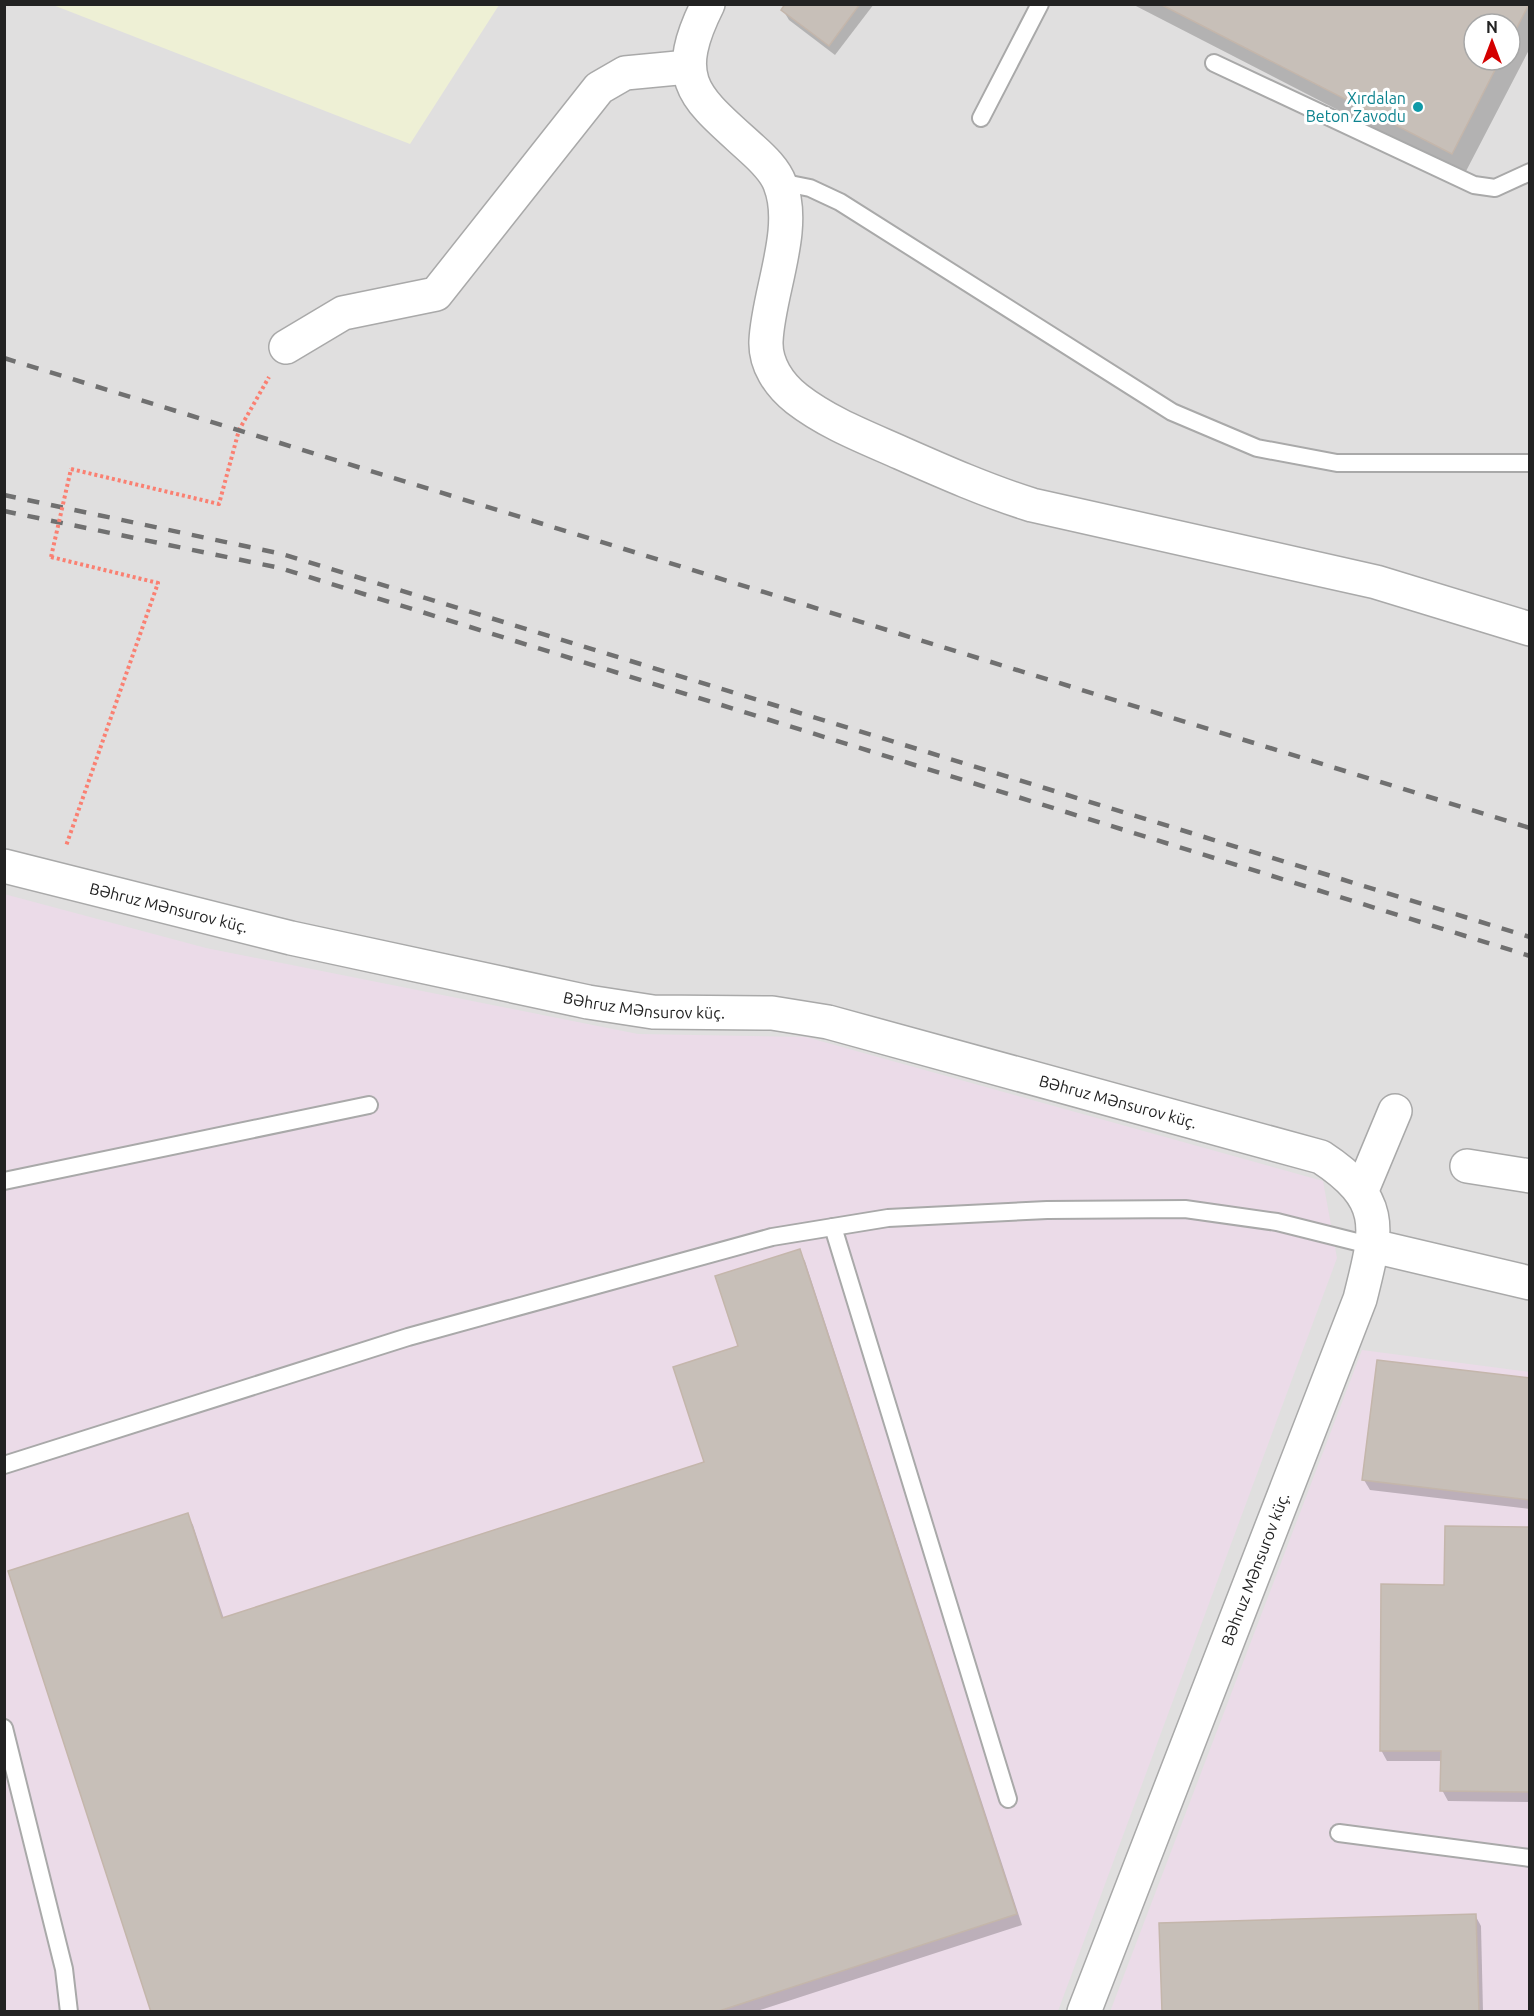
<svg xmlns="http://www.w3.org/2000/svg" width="1534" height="2016" font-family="Ubuntu,sans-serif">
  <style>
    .residential { fill: #e0dfdf; fill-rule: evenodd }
    .industrial { fill: #ebdbe8 }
    .farmland { fill: #eef0d5 }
    .shadow { fill: #0003; fill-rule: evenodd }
    .building { fill: #c7bfb8; stroke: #c4b6ab; stroke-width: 1.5 }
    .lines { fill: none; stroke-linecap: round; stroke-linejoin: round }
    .service-casing { stroke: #a9a9a9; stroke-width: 20 }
    .minor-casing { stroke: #a9a9a9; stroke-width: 36 }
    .path { stroke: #fa8072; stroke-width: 4; stroke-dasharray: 3 3; stroke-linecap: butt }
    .service { stroke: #fff; stroke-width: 16 }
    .minor { stroke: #fff; stroke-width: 33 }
    .rail { stroke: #707070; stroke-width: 4.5; stroke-dasharray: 12 12; stroke-linecap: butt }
    .path-bridge { stroke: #fa8072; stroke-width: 4; stroke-dasharray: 3 3; stroke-linecap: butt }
    .culture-dot { fill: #0f9aa8; stroke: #fff; stroke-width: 2 }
    .labels { text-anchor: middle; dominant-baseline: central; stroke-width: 6; stroke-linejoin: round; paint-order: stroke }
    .culture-label { font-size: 16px; fill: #0d838f; stroke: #fff; text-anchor: end }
    .street-label { font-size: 16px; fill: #222; stroke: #fff }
  </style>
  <rect width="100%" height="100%" fill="#f2efe9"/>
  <path class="residential" d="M5,5H1529V2011H5ZM1474,24H1510V60H1474Z"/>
  <g class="industrial">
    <polygon points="4,894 206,948 638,1034 806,1037 1323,1181 1337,1258 1058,2011 5,2011"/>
    <polygon points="1362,1350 1529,1372 1529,2011 1110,2012"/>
  </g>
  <polygon class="farmland" points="53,5 499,5 410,144"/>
  <g class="shadow">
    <polygon points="787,4 874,4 835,55 789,20 783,10"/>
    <path d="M1132,4H1530V48L1464,175ZM1474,24H1510V60H1474Z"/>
    <polygon points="799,1251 805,1261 1022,1925 754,2012 152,2012 187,1515 193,1525 224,1619 706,1463 740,1347"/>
    <polygon points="1530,1380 1530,1509 1370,1490 1364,1480"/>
    <polygon points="1530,1528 1530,1802 1448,1801 1442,1790 1442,1761 1387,1761 1381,1750 1446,1587"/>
    <polygon points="1475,1915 1481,1926 1483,2012 1163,2012"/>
  </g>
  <g class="building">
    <polygon points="785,4 860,4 829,46 781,10"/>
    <polygon points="1160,4 1529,4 1510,41 1510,24 1474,24 1474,60 1500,60 1452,154"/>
    <polygon points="800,1249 1017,1914 716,2012 151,2012 8,1571 188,1513 222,1618 704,1462 673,1367 738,1346 715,1276"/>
    <polygon points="1377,1360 1530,1378 1530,1500 1362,1480"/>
    <polygon points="1445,1526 1530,1527 1530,1792 1440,1791 1441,1751 1380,1751 1381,1584 1444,1585"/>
    <polygon points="1476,1914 1479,2012 1162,2012 1159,1923"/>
  </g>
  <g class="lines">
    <defs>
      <g id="service">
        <polyline points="1214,63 1474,185 1495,188 1530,172"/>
        <polyline points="981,118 1040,4"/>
        <polyline points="780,182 810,188 840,202 1172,412 1257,448 1337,463 1530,463"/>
        <polyline points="4,1181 369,1105"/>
        <polyline points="833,1227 1008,1799"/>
        <polyline points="4,1465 408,1337 772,1237 888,1218 1047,1210 1185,1209 1277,1222 1373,1246"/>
        <polyline points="4,1728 64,1969 69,2012"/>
        <polyline points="1339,1833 1530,1858"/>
      </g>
      <g id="minor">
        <path d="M708,4C669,82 695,97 752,149C762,158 775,170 780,184C798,229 768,293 766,341C765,364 779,385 797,399C828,423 865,437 901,453C944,472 987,491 1032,505L1376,582L1530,629"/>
        <polyline points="286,347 343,313 436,294 599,88 625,73 688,67"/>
        <path id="s1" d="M4,866L291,938L588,1002L653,1012L772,1013L828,1022L1321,1157C1388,1201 1377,1230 1360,1299L1084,2012"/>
        <polyline points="1467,1166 1530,1176"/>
        <polyline points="1362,1190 1395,1111"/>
        <polyline points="1373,1246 1530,1283"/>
      </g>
    </defs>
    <use href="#service" class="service-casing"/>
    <use href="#minor" class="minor-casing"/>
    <g class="path">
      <polyline points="71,469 219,504 239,430 269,377"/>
      <polyline points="51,557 158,583 66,846"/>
    </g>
    <use href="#service" class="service"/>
    <use href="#minor" class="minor"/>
    <g class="rail">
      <polyline points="4,358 1530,828"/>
      <polyline points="4,495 282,554 1530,937"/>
      <polyline points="4,511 280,568 1530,956"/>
    </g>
    <polyline class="path-bridge" points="51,557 71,469"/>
  </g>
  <circle class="culture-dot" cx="1418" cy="107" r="6"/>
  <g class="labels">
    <g class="culture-label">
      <text x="1406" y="98">Xırdalan<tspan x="1406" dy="18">Beton Zavodu</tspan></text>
    </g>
    <g class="street-label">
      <text stroke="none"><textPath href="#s1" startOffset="170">Bəhruz Mənsurov küç.</textPath></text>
      <text stroke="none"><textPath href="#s1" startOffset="656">Bəhruz Mənsurov küç.</textPath></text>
      <text stroke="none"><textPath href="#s1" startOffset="1142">Bəhruz Mənsurov küç.</textPath></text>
      <text transform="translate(1255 1569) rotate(-69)">Bəhruz Mənsurov küç.</text>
    </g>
  </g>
  <rect width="1534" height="2016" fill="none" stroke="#222222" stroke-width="12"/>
  <g transform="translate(1492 42)"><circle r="28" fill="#ffffff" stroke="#a7a7a7" stroke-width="1.5"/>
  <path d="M0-4.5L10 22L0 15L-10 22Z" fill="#d40000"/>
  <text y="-9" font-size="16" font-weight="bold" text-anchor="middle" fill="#222222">N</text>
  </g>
</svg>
